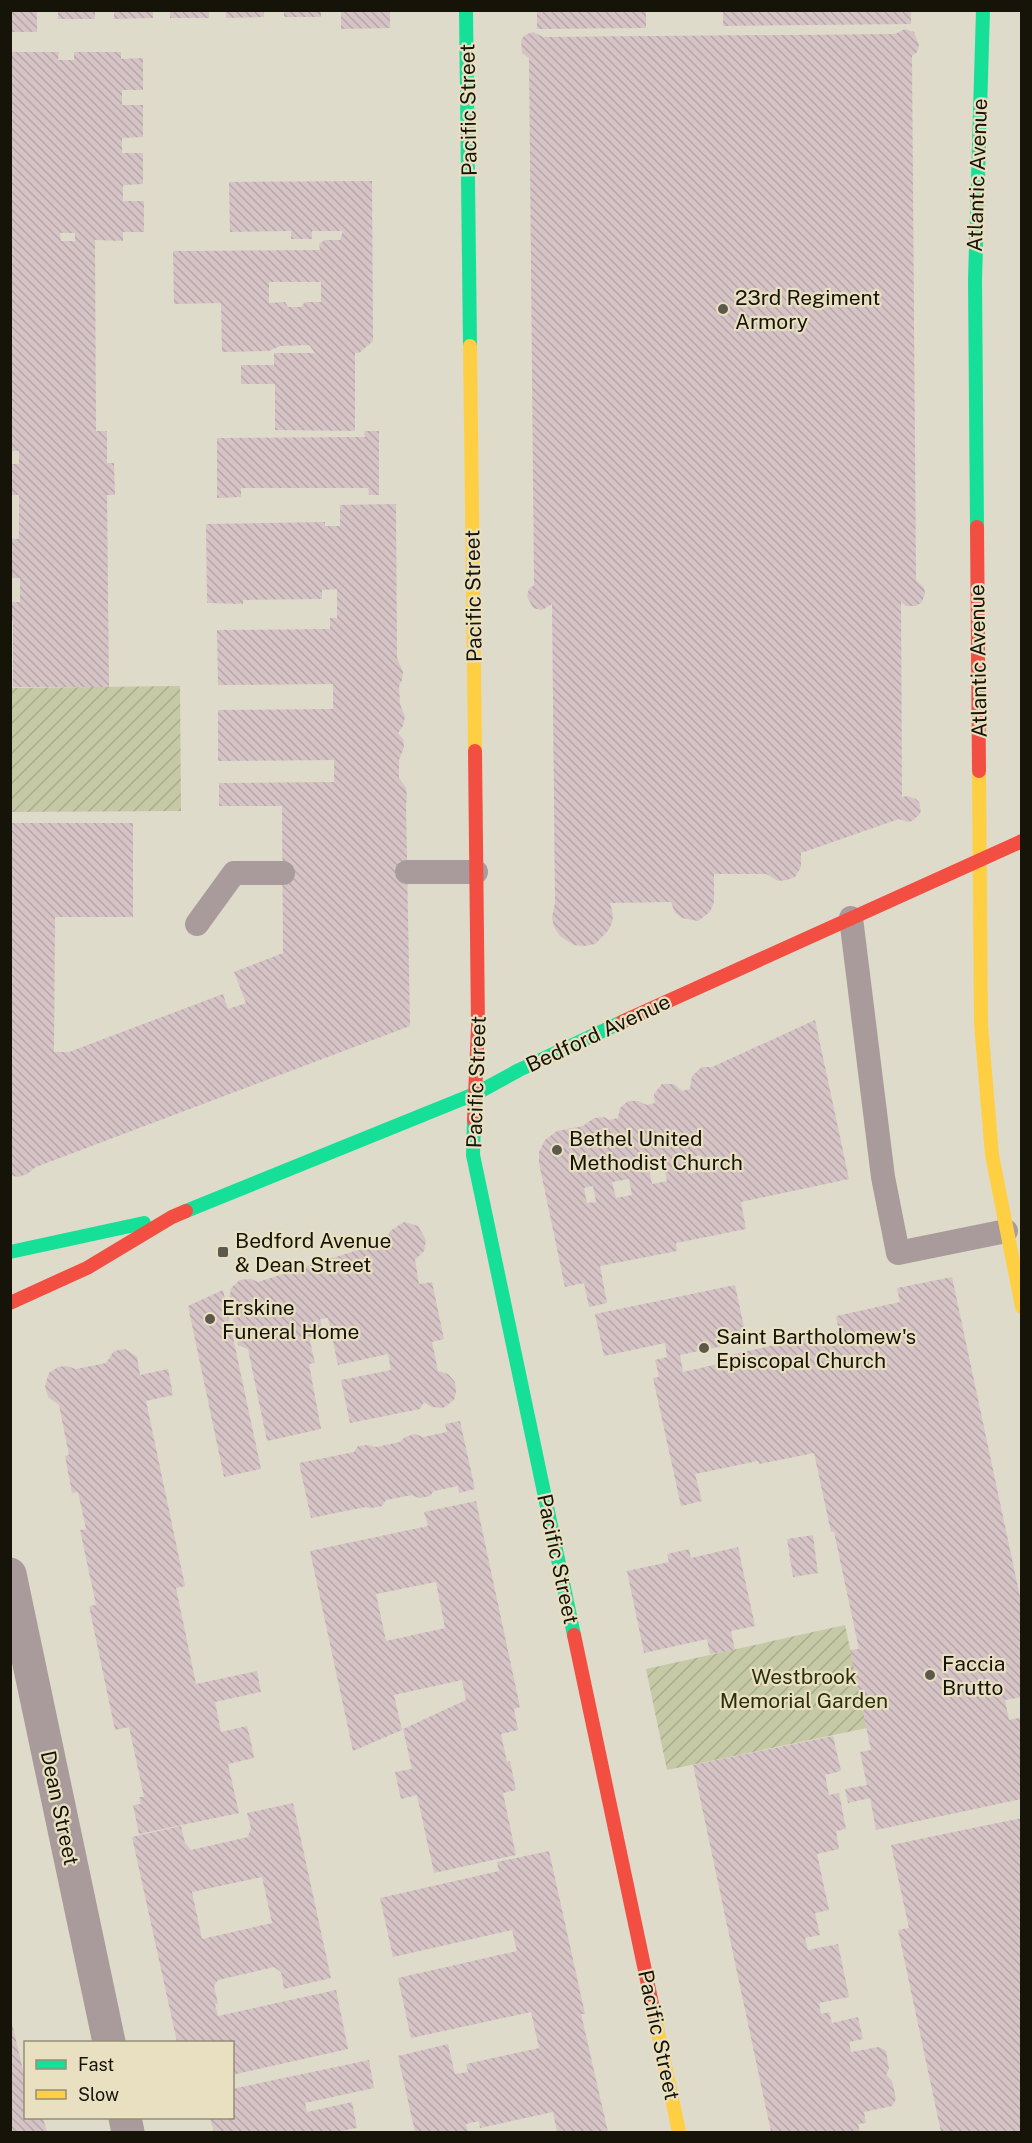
<svg xmlns="http://www.w3.org/2000/svg" width="1032" height="2143" font-family="'Public Sans',sans-serif">
  <style>
    .garden { fill: url(#garden-furrows) }
    .building { fill: url(#building-back-hatch); fill-rule: evenodd }
    .lines { fill: none; stroke-linecap: round; stroke-linejoin: round }
    .lane { stroke: #a99b9b; stroke-width: 24 }
    .street { stroke: #a99b9b; stroke-width: 33 }
    .fast { stroke: #16e098; stroke-width: 14 }
    .slow { stroke: #ffcf43; stroke-width: 14 }
    .jam { stroke: #f24e42; stroke-width: 14 }
    .poi-dot { fill: #5c594c; stroke: #e8e0c1; stroke-width: 2 }
    .labels { text-anchor: middle; dominant-baseline: central; stroke-width: 4.5; stroke-linejoin: round; paint-order: stroke }
    .street-label { font-size: 21px; fill: #161308; stroke: #e8e0c1 }
    .poi-label { font-size: 21px; fill: #161308; stroke: #e8e0c1; text-anchor: start }
    .park-label { font-size: 21px; fill: #2b3009; stroke: #e8e0c1 }
  </style>
  <defs>
    <pattern id="garden-furrows" width="10" height="10" patternUnits="userSpaceOnUse" patternTransform="scale(1.5)"><rect width="10" height="10" fill="#c6c9a5"/><path d="M-1 1l2-2M0 10L10 0M9 11l2-2" fill="none" stroke="#a9ac8d"/></pattern>
    <pattern id="building-back-hatch" width="6" height="6" patternUnits="userSpaceOnUse" patternTransform="scale(1.5)"><rect width="6" height="6" fill="#d5c3c6"/><path d="M-1 5l2 2M0 0l6 6M5-1l2 2" fill="none" stroke="#b6a7a9"/></pattern>
  </defs>
  <rect width="100%" height="100%" fill="#dfdbca"/>
  <g class="garden">
    <polygon points="180,686 181,811 11,812 10,688"/>
    <polygon points="845,1625 867,1728 667,1770 646,1669"/>
  </g>
  <g class="building">
    <rect x="10" y="10" width="27" height="22"/>
    <rect x="58" y="10" width="37" height="9"/>
    <polygon points="114,10 153,10 153,18 114,19"/>
    <rect x="170" y="10" width="39" height="8"/>
    <polygon points="226,10 264,10 264,17 226,18"/>
    <rect x="284" y="10" width="37" height="7"/>
    <polygon points="341,10 390,10 390,28 341,29"/>
    <polygon points="537,10 646,10 646,28 537,29"/>
    <polygon points="723,10 911,10 911,24 723,26"/>
    <polygon points="905,29 914,32 919,45 917,52 912,56 916,580 924,588 925,593 922,602 916,606 906,606 901,602 902,797 907,796 916,799 919,802 921,811 919,815 912,821 908,822 899,819 801,853 801,867 795,877 787,880 778,881 766,874 714,874 714,902 710,912 698,921 682,918 675,913 671,902 610,903 613,915 612,923 607,932 595,944 584,946 574,945 560,936 554,927 552,917 555,903 552,604 542,610 533,608 527,596 529,589 534,585 529,58 522,53 521,40 525,35 533,32 543,37 895,34"/>
    <path d="M10,52H59L58,60H74V52H121V59L143,58V90H122V105H143V137L122,138V153H143V184L123,185V201H144V232H123V241L95,240L96,431H107V463H114L115,495H107L109,687H13V621L10,619V604L12,602H20V578H10V539H19V495H10V464H19V451H10ZM60,233H75V241H61Z"/>
    <path d="M372,181L373,341L359,353H355V431L275,430V384H241V365H274V353H315L309,345L280,346L269,351L222,352L221,303L174,304L173,251L320,250L319,244L325,240H340L343,231H312V239H291V231L230,232L229,182ZM269,282H321V302H305L301,307H288L285,302L269,303Z"/>
    <polygon points="364,431 379,431 379,495 369,495 368,488 241,488 241,497 217,498 217,438 365,437"/>
    <polygon points="396,504 397,658 403,672 402,680 399,686 400,704 405,717 403,726 398,733 403,739 404,747 399,760 399,778 406,788 407,797 406,805 410,1026 36,1167 27,1174 18,1177 10,1175 10,823 133,823 133,917 55,917 54,1052 69,1052 223,994 228,1009 246,1003 234,972 283,953 282,806 219,806 219,783 334,782 334,760 218,761 218,710 333,709 333,684 218,685 217,630 330,629 330,618 337,618 337,589 322,590 322,599 243,600 243,604 207,603 206,524 325,522 325,526 340,526 340,505"/>
    <path d="M815,1020L849,1179L741,1202L746,1229L676,1243L677,1251L600,1266L607,1303L589,1307L584,1283L565,1287L539,1163V1152L545,1140L557,1131L583,1126L594,1118L604,1117L609,1120L618,1118L620,1108L628,1101H638L647,1105L655,1103L654,1094L662,1084H674L682,1091L690,1089L692,1076L702,1067H712ZM701,1155L705,1170L688,1174L685,1158ZM664,1166L667,1181L652,1184L649,1169ZM629,1179L632,1195L616,1198L612,1182ZM593,1186L596,1202L587,1203L584,1188Z"/>
    <polygon points="404,1222 418,1226 426,1240 424,1251 415,1260 419,1284 432,1282 444,1339 432,1342 438,1371 448,1374 455,1382 456,1392 454,1400 443,1408 432,1407 424,1402 420,1409 350,1423 341,1380 391,1370 388,1354 338,1365 328,1318 320,1319 324,1334 309,1337 315,1363 309,1364 321,1429 267,1441 248,1349 238,1345 233,1319 239,1313 233,1308 229,1301 231,1288 240,1280 251,1279 258,1282 386,1241 390,1231"/>
    <polygon points="952,1277 1022,1606 1022,1697 1005,1700 1009,1720 1022,1717 1022,1799 876,1830 870,1798 848,1803 845,1789 867,1785 860,1752 871,1750 850,1650 859,1649 834,1532 831,1532 814,1453 759,1464 758,1461 695,1474 702,1501 681,1506 653,1378 659,1377 655,1360 667,1357 665,1343 604,1356 595,1314 735,1285 747,1341 680,1355 683,1372 735,1360 734,1354 839,1331 836,1316 900,1302 897,1288"/>
    <polygon points="223,1290 261,1469 224,1477 188,1306"/>
    <polygon points="125,1349 137,1357 140,1375 168,1369 173,1395 146,1401 185,1586 176,1588 196,1684 257,1671 261,1692 215,1702 221,1732 247,1726 251,1742 254,1758 228,1764 239,1813 139,1834 133,1805 141,1804 139,1797 144,1797 129,1727 115,1730 89,1606 96,1605 80,1530 86,1529 78,1492 72,1493 65,1456 69,1455 59,1405 48,1397 45,1386 49,1373 58,1367 66,1366 76,1369 106,1363 114,1351"/>
    <polygon points="460,1421 475,1489 459,1493 458,1486 434,1491 430,1496 419,1498 412,1495 386,1500 382,1506 371,1508 365,1507 311,1518 299,1463 354,1452 358,1446 368,1445 376,1447 400,1442 405,1437 415,1434 423,1437 447,1432 445,1424"/>
    <path d="M476,1501L520,1707L514,1709L518,1730L501,1734L507,1762L510,1761L516,1790L503,1793L516,1855L434,1873L417,1795L401,1799L395,1772L412,1769L403,1729L466,1700L462,1680L394,1695L402,1730L353,1751L310,1551L428,1526L424,1512ZM436,1582L445,1628L386,1641L376,1594Z"/>
    <polygon points="813,1535 818,1573 793,1577 787,1539"/>
    <polygon points="738,1547 755,1626 731,1631 735,1650 710,1654 707,1639 644,1653 627,1571 669,1562 667,1554 689,1549 691,1558"/>
    <polygon points="833,1736 841,1771 825,1775 829,1795 839,1793 846,1829 836,1831 839,1849 817,1854 829,1910 815,1913 820,1935 805,1938 808,1950 838,1944 849,1997 819,2003 821,2014 829,2012 832,2023 858,2017 863,2039 849,2042 851,2052 879,2047 886,2051 889,2069 886,2075 892,2081 896,2099 892,2106 864,2112 866,2123 858,2124 860,2132 771,2132 693,1765"/>
    <path d="M293,1803L331,1978L284,1989L281,1972L274,1967L218,1980L214,1986L218,2004H215L218,2016L336,1990L348,2049L232,2075V2042H177L132,1837L181,1826L185,1843L191,1850L248,1837L251,1828L247,1813ZM262,1877L272,1923L202,1939L192,1892Z"/>
    <polygon points="1022,1818 1022,2132 941,2132 898,1930 909,1928 891,1845"/>
    <polygon points="549,1851 585,2014 581,2014 608,2132 557,2132 553,2112 480,2128 479,2121 466,2124 468,2132 415,2132 398,2056 448,2044 455,2074 468,2072 466,2064 539,2048 531,2012 411,2038 398,1978 517,1951 515,1943 512,1930 393,1957 380,1898 499,1871 497,1862"/>
    <polygon points="10,2015 26,2083 26,2118 43,2118 47,2132 10,2132"/>
    <polygon points="369,2060 374,2088 305,2103 307,2112 352,2102 357,2128 335,2132 214,2132 210,2118 232,2118 232,2089"/>
  </g>
  <g class="lines">
    <g class="lane">
      <polyline points="407,872 476,872"/>
      <polyline points="851,918 883,1177 898,1253 1006,1231"/>
      <polyline points="197,924 234,873 283,873"/>
    </g>
    <g class="street">
      <polyline points="10,1574 109,2042"/>
      <polyline points="125,2118 128,2132"/>
    </g>
    <g class="fast">
      <polyline points="466,10 470,346"/>
      <polyline points="977,527 975,280 983,10"/>
      <polyline points="474,1120 473,1155 574,1635"/>
      <polyline points="186,1211 477,1093 519,1070 622,1022"/>
      <polyline points="10,1252 144,1223"/>
    </g>
    <g class="slow">
      <polyline points="470,346 475,751"/>
      <polyline points="979,771 981,1024 992,1155 1022,1307"/>
      <polyline points="655,2018 679,2132"/>
    </g>
    <g class="jam">
      <polyline points="977,527 979,771"/>
      <polyline points="622,1022 1022,841"/>
      <polyline points="474,1120 478,1026 475,751"/>
      <polyline points="10,1303 87,1268 172,1217 186,1211"/>
      <polyline points="574,1635 655,2018"/>
    </g>
  </g>
  <g class="poi-dot">
    <circle cx="723" cy="309" r="6"/>
    <circle cx="557" cy="1150" r="6"/>
    <rect x="217" y="1246" width="12" height="12" rx="3"/>
    <circle cx="210" cy="1319" r="6"/>
    <circle cx="704" cy="1348" r="6"/>
    <circle cx="930" cy="1675" r="6"/>
  </g>
  <g class="labels">
    <g class="street-label">
      <text transform="translate(468 110) rotate(-91)">Pacific Street</text>
      <text transform="translate(977 175) rotate(-88)">Atlantic Avenue</text>
      <text transform="translate(473 596) rotate(-91)">Pacific Street</text>
      <text transform="translate(978 661) rotate(-91)">Atlantic Avenue</text>
      <text transform="translate(598 1033) rotate(-25)">Bedford Avenue</text>
      <text transform="translate(476 1082) rotate(-88)">Pacific Street</text>
      <text transform="translate(558 1559) rotate(78)">Pacific Street</text>
      <text transform="translate(60 1808) rotate(78)">Dean Street</text>
      <text transform="translate(659 2035) rotate(78)">Pacific Street</text>
    </g>
    <g class="poi-label">
      <text x="735" y="297">23rd Regiment<tspan x="735" dy="24">Armory</tspan></text>
      <text x="569" y="1138">Bethel United<tspan x="569" dy="24">Methodist Church</tspan></text>
      <text x="235" y="1240">Bedford Avenue<tspan x="235" dy="24">&amp; Dean Street</tspan></text>
      <text x="222" y="1307">Erskine<tspan x="222" dy="24">Funeral Home</tspan></text>
      <text x="716" y="1336">Saint Bartholomew's<tspan x="716" dy="24">Episcopal Church</tspan></text>
      <text x="942" y="1663">Faccia<tspan x="942" dy="24">Brutto</tspan></text>
    </g>
    <g class="park-label">
      <text x="804" y="1676">Westbrook<tspan x="804" dy="24">Memorial Garden</tspan></text>
    </g>
  </g>
  <rect width="1032" height="2143" fill="none" stroke="#161308" stroke-width="24"/>
  <rect x="24" y="2041" width="210" height="78" fill="#e8e0c1" stroke="#948e77" stroke-width="1.5"/>
  <rect x="36" y="2060" width="30" height="9" fill="#16e098" stroke="#948e77" stroke-width="1.5"/>
  <text x="78" y="2071" font-size="18" fill="#161308">Fast</text>
  <rect x="36" y="2090" width="30" height="9" fill="#ffcf43" stroke="#948e77" stroke-width="1.5"/>
  <text x="78" y="2101" font-size="18" fill="#161308">Slow</text>
</svg>
